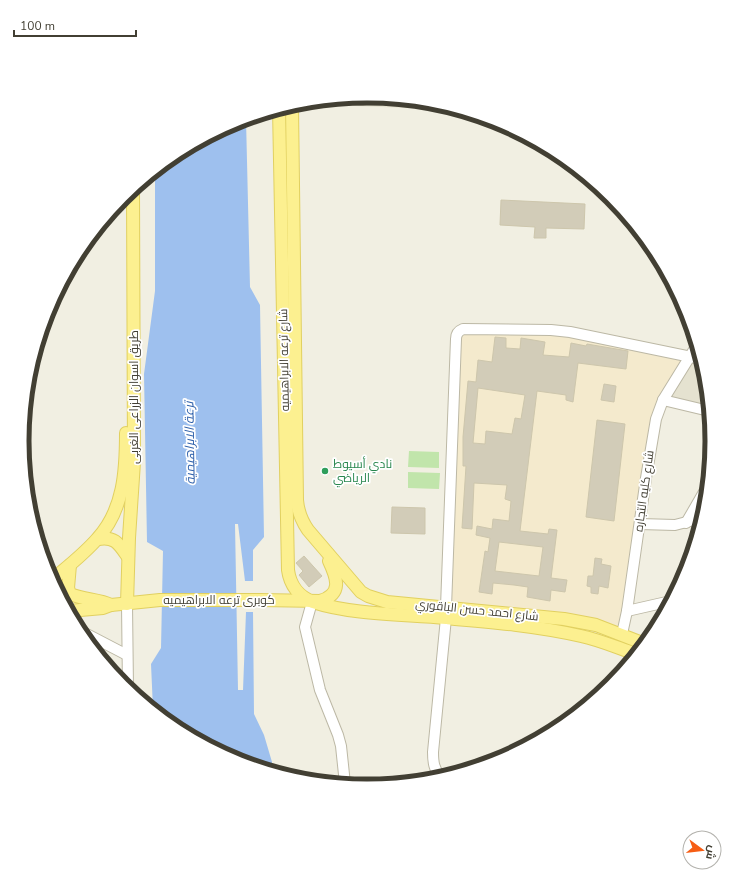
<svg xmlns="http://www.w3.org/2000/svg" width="734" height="882" font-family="'Nunito Sans',Cairo,sans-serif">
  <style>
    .residential { fill: #e5e2d0 }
    .commercial { fill: #f4eacd }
    .green { fill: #c1e5ab }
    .water { fill: #9ec0ee }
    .building { fill: #d2ccb8; stroke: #cdc6ac; fill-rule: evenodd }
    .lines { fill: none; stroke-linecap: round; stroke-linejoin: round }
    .minor-casing { stroke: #bcb8a5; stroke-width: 12 }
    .major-casing { stroke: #e1d060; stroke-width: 14 }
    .minor { stroke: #fff; stroke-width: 10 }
    .major { stroke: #fcf090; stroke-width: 12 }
    .leisure-dot { fill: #2e9e5b; stroke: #fff; stroke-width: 1.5 }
    .labels { text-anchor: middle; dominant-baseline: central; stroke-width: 3.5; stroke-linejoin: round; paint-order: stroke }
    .street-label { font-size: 12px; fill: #423f33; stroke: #fff }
    .leisure-label { font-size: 12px; fill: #27864d; stroke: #fff; text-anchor: start }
    .water-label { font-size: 13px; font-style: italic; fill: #2f61ab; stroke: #fff }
    .rim { fill: none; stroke: #423f33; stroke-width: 5 }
  </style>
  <rect width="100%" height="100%" fill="#f1efe2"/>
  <g class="residential">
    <polygon points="367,96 435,103 460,110 302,104 302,102"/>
    <polygon points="694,354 700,356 705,374 709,408 667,398"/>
  </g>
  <polygon class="commercial" points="551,330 689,356 663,400 622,634 610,630 446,607 457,333"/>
  <g class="green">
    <polygon points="409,451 439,452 439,468 408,467"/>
    <polygon points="408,472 440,473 439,489 408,488"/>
  </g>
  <polygon class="water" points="246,119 250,287 260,305 264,537 253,550 253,581 245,581 238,524 235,524 238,690 243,690 246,612 253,612 254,714 264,735 272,762 272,771 235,760 175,728 153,709 151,664 161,648 163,551 147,542 144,374 155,291 155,171 176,154 235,122"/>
  <g class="building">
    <polygon points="501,200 585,204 584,229 546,228 546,238 534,238 535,227 500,225"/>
    <path d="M495,337L506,338V348L520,349L521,338L545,342L543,355L569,357L571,343L586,346L587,344L628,351L626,369L578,363L573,402L566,400V395L537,391L520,531L548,534L549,529L557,530L551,578L567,580L565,592L551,590L550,601L527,597L528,587L514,585L493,583L492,594L479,592L485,551L488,552L490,538L476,535L477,526L492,529L493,519L509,521L511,501L505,499L507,485L474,483L472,529L462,528L466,466H463V437L468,381L476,382L478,360L492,362ZM478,388L525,395L521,419L515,418L512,434L486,431L485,444L473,443ZM499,542L543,547L539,576L495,571Z"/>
    <polygon points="604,384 616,386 614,402 601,400"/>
    <polygon points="597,420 625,424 614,521 586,517"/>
    <polygon points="392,507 425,508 425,534 391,533"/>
    <polygon points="304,556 322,576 309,587 299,575 303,571 296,563"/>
    <polygon points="595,558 602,559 601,564 611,566 608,588 599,586 598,594 591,593 591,587 587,586 588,576 593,576"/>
  </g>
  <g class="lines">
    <defs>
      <g id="minor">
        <path d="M352,97C359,101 369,100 376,97"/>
        <polyline points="663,400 709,411"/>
        <polyline points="686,523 708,485"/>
        <polyline points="640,524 675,525 702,518"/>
        <polyline points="312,602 305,627 320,690 338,735 341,746 345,784"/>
        <polyline points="127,604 128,689"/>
        <path d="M446,607L456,339C456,334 458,331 463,329L551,330L570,332L701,359"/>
        <polyline points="627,611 671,601"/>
        <polyline points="79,630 127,655"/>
        <polyline points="622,634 627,611 646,478 656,419 663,400 697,345"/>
        <path d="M441,777C434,770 433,762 433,752L446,618"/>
      </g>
      <g id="major">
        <path d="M292,105L297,500C298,512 301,520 308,530L361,592L368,596L387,602L564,619L596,625L645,644"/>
        <path d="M279,109L288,570C290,585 299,597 313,602C353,615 404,614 446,618C491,622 537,626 581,636C600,640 618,648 636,654"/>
        <path d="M98,539C115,536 119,544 128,557"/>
        <path d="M70,565L68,588L70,594C84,600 98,599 111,605"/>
        <path d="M52,580C67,567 84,554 97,539C124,510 126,470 126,433"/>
        <polyline points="127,604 129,538 134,462 133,189"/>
        <path d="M69,611L103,608L111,605L160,600H260L320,601C343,594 337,578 329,561"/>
      </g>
    </defs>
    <use href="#minor" class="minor-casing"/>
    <use href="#major" class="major-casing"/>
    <use href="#minor" class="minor"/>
    <use href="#major" class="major"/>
  </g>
  <circle class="leisure-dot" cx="325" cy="471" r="4"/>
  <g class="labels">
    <g class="street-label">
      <text transform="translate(284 360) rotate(-91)">شارع ترعه الابراهيميه</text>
      <text transform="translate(134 397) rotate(-90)">طريق اسوان الزراعى الغربى</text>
      <text transform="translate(644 491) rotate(-82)">شارع كليه التجاره</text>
      <text x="219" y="600">كوبرى ترعه الابراهيميه</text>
      <text transform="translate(477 610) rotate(6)">شارع احمد حسن الباقوري</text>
    </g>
    <g class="leisure-label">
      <text x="333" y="464">نادي أسيوط<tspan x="333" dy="14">الرياضي</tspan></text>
    </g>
    <g class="water-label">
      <text transform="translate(190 443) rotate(-91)">ترعة الابراهيمية</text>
    </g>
  </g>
  <path d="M0 0H734V882H0ZM29 441a338 338 0 1 1 676 0a338 338 0 1 1-676 0Z" fill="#fff" fill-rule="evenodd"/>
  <path class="rim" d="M29 441a338 338 0 1 1 676 0a338 338 0 1 1-676 0Z"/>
  <g transform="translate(702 850) rotate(105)"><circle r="19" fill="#ffffff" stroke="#b3b2ad"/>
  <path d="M0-3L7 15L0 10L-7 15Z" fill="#f65d14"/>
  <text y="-6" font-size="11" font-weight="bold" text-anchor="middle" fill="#423f33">ش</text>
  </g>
  <path d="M14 30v6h122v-6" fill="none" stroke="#423f33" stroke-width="2"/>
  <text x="20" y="30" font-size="12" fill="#423f33" stroke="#ffffff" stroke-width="3" paint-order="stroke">100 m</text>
</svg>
